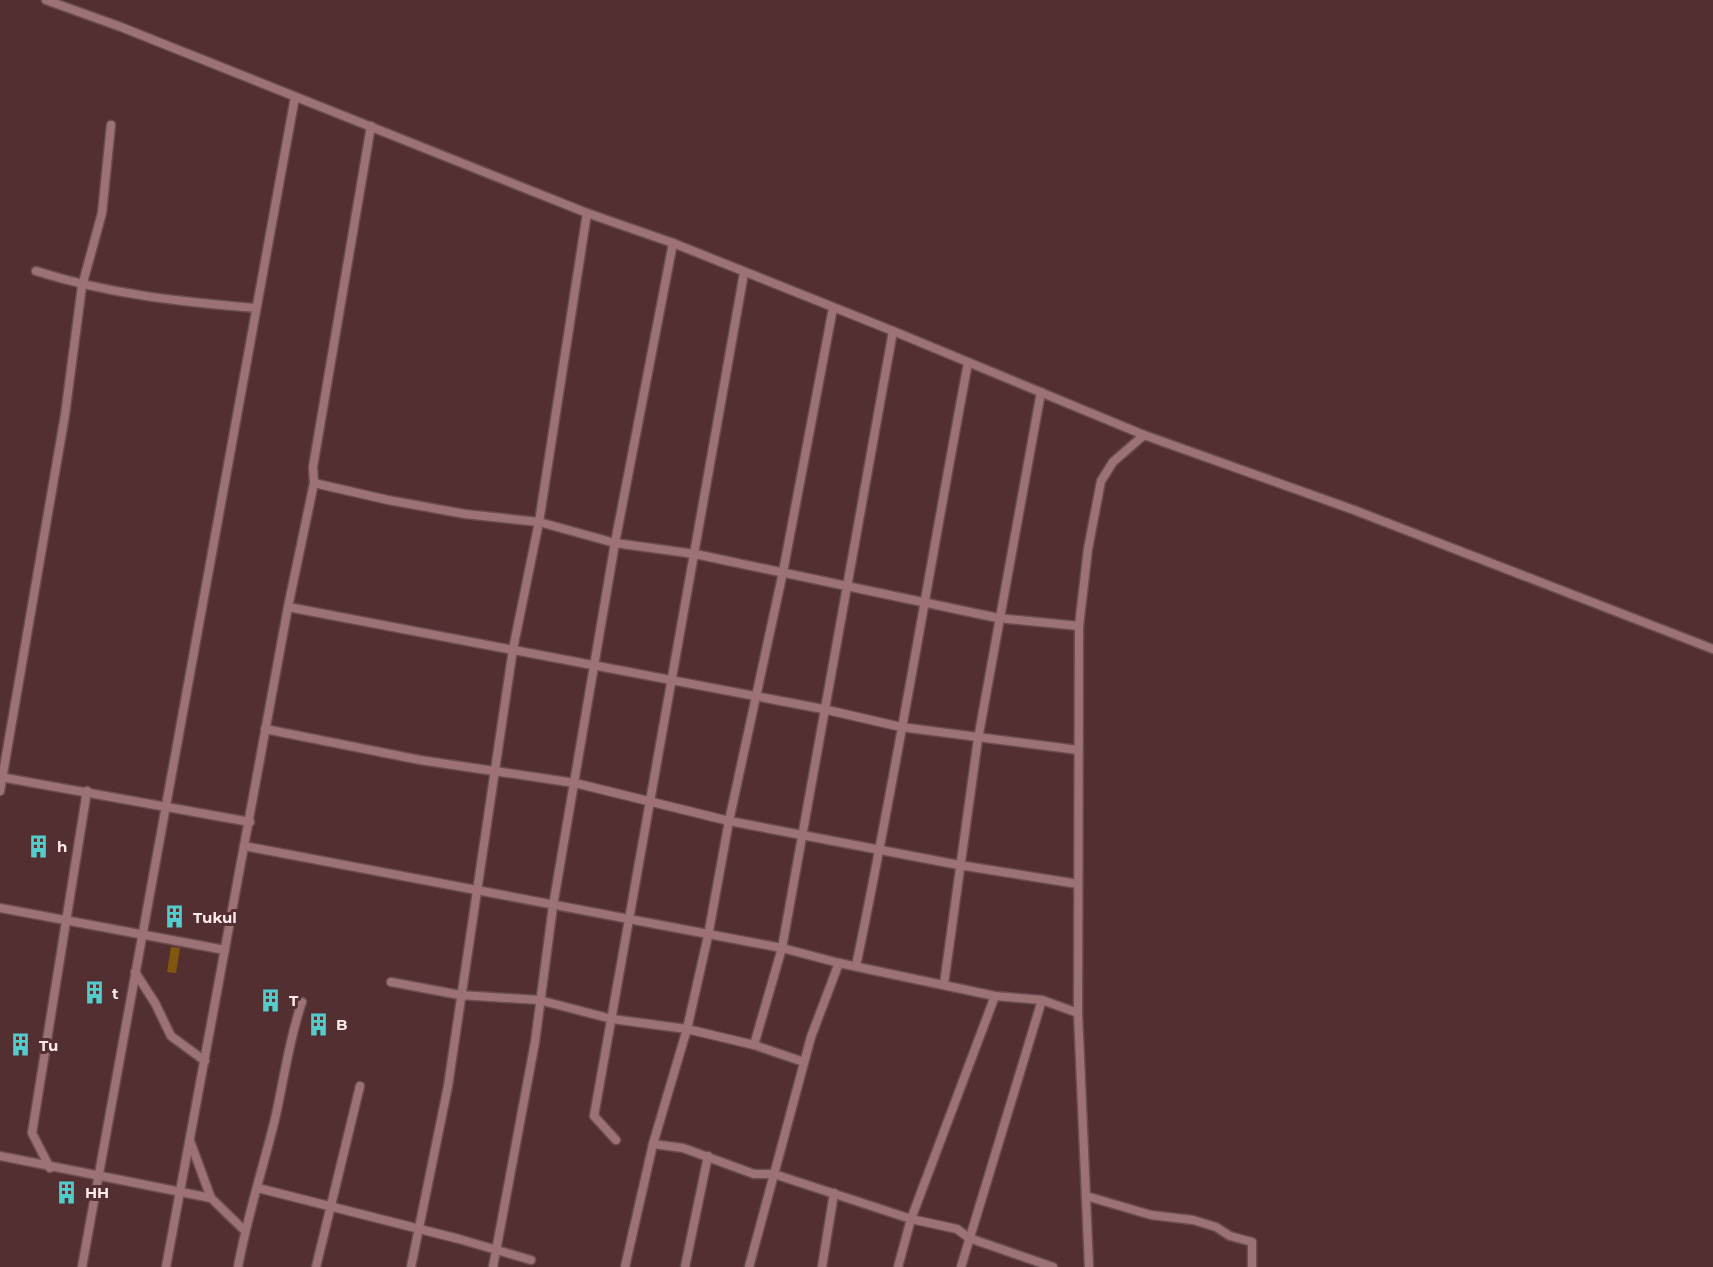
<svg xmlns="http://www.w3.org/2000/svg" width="1713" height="1267" font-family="Montserrat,sans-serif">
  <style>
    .green { fill: #81570f }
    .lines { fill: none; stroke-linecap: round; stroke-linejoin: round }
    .minor-casing { stroke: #6a4d4f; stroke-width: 11 }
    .minor { stroke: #9d7275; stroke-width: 8 }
    .labels { text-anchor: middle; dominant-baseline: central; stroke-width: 6; stroke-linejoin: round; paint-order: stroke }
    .poi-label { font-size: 15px; font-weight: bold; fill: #fde9ea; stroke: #532f32; text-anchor: start }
  </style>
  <rect width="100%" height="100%" fill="#532f32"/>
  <polygon class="green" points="171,947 180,948 176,973 167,972"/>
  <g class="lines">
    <defs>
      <g id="minor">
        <polyline points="46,0 121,27 587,213 673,243 893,331 1144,435 1354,510 1713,649"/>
        <polyline points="371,126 313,467 314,483 288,607 244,846 782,948 839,963 995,996 1042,1000 1078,1013"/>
        <path d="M36,271C108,294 181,302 256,308"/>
        <polyline points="314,483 388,500 465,514 539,522 615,543 695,554 998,618 1079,626"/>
        <polyline points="288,607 823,709 901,727 1078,750"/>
        <polyline points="265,729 420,760 575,783 729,821 959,865 1078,884"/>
        <polyline points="0,777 250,822"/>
        <polyline points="0,791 65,415 82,286 102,213 111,125"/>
        <polyline points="0,908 225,950"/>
        <path d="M856,966C898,766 930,564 968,363"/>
        <polyline points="135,972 155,1003 171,1036 205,1061"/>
        <polyline points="391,982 460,995 539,1000 612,1019 687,1029 754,1045 804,1062"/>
        <polyline points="944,984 978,739 1041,392"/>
        <polyline points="754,1045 782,948 893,331"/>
        <polyline points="616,1140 594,1116 744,273"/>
        <polyline points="190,1141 211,1198"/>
        <polyline points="653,1144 683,1148 754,1174 774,1174 911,1219 957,1229 969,1238 1053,1267"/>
        <polyline points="0,1156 211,1198 245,1231"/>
        <polyline points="50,1168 32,1133 87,791"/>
        <polyline points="258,1188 459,1239 531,1260"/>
        <polyline points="1086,1196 1151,1215 1193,1220 1216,1227 1230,1236 1252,1242 1252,1267"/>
        <polyline points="82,1267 295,97"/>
        <polyline points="166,1267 244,846"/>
        <path d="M238,1267C247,1217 263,1168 275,1119C284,1080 289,1039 302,1002"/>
        <polyline points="316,1267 360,1086"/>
        <polyline points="411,1267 448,1086 513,649 539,522 587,213"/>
        <polyline points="493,1267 535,1042 553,906 615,543 673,243"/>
        <polyline points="625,1267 653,1144 687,1029 708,936 729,821 783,572 833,308"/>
        <polyline points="685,1267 708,1156"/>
        <polyline points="749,1267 811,1037 839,963"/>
        <polyline points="822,1267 834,1193"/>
        <polyline points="898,1267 911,1219 995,996"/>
        <polyline points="961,1267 1042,1000"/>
        <polyline points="1089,1267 1078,1013 1079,626 1088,549 1101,481 1113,462 1144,435"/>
      </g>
    </defs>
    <use href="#minor" class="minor-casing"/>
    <use href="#minor" class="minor"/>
  </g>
  <defs>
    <symbol id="building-bare" viewBox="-9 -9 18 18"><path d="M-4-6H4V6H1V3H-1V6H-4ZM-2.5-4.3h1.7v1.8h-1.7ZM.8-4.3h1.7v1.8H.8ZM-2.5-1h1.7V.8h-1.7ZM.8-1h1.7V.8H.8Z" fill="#52cdcc" stroke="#532f32" stroke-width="2.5" paint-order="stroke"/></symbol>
  </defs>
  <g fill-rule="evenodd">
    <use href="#building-bare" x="22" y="830" width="33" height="33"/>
    <use href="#building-bare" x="158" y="900" width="33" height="33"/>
    <use href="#building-bare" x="78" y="976" width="33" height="33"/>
    <use href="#building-bare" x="254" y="984" width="33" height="33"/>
    <use href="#building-bare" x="302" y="1008" width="33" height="33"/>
    <use href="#building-bare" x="4" y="1028" width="33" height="33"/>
    <use href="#building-bare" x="50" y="1176" width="33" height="33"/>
  </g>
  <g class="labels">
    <g class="poi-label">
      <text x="57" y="846">h</text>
      <text x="193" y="917">Tukul</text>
      <text x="112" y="993">t</text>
      <text x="289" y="1000">T</text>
      <text x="336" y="1024">B</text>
      <text x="39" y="1045">Tu</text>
      <text x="85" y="1192">HH</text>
    </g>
  </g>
</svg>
